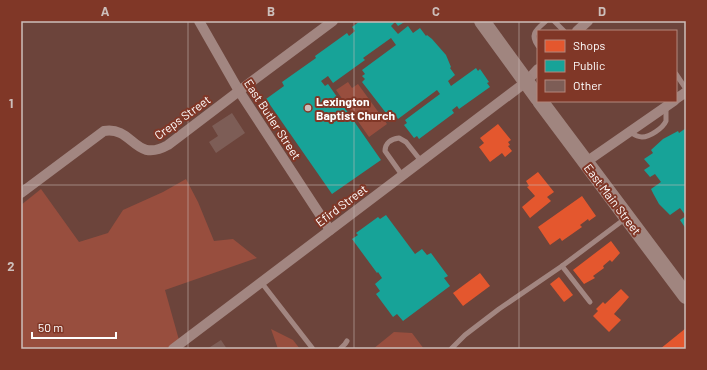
<svg xmlns="http://www.w3.org/2000/svg" width="707" height="370" font-family="Barlow,sans-serif">
  <style>
    .green { fill: #984e3e }
    .shops { fill: #e4572e }
    .public { fill: #17a398 }
    .building { fill: #7d5d56 }
    .lines { fill: none; stroke-linecap: round; stroke-linejoin: round }
    .lane { stroke: #a28681; stroke-width: 5 }
    .street { stroke: #a28681; stroke-width: 10 }
    .primary { stroke: #a0857f; stroke-width: 16 }
    .grid { fill: none; stroke: #ccbeba; stroke-width: 1; stroke-opacity: 0.55 }
    .poi-dot { fill: #ccbeba; stroke: #803727; stroke-width: 1.5 }
    .labels { text-anchor: middle; dominant-baseline: central; stroke-width: 4; stroke-linejoin: round; paint-order: stroke }
    .poi-label { font-size: 12px; font-weight: bold; fill: #fff; stroke: #803727; text-anchor: start }
    .street-label { font-size: 12px; fill: #fff; stroke: #803727 }
    .neatline { fill: none; stroke: #ccbeba; stroke-width: 1.5 }
    .grid-label { font-size: 13px; text-anchor: middle; font-weight: bold; fill: #ccbeba }
  </style>
  <rect width="100%" height="100%" fill="#6c443b"/>
  <g class="green">
    <polygon points="348,82 352,88 358,84 387,124 369,137 336,90"/>
    <polygon points="186,179 198,202 214,241 233,239 257,258 165,290 179,340 167,349 21,349 21,205 41,189 79,242 108,233 123,210 163,192"/>
    <polygon points="271,329 293,340 300,349 278,349"/>
    <polygon points="394,332 412,333 424,349 373,349"/>
  </g>
  <g class="shops">
    <polygon points="498,124 511,140 508,142 510,145 508,146 512,151 505,157 502,153 490,162 479,147 484,143 480,138"/>
    <polygon points="538,172 554,192 547,197 551,201 530,218 522,207 535,196 527,187 529,186 526,181"/>
    <polygon points="582,196 596,216 589,221 588,219 580,225 582,227 562,241 560,238 550,245 538,227"/>
    <polygon points="611,241 620,253 612,262 610,260 603,266 604,268 593,276 595,278 584,284 573,270"/>
    <polygon points="480,273 490,286 463,306 453,293"/>
    <polygon points="559,277 573,295 564,302 550,284"/>
    <polygon points="621,289 629,297 614,314 621,320 609,332 593,316 598,311 596,309 603,302 605,304"/>
    <polygon points="686,328 686,349 660,349"/>
  </g>
  <g class="public">
    <polygon points="360,21 406,21 398,26 395,22 391,26 398,34 408,26 413,33 420,28 426,36 427,35 432,39 446,55 451,67 450,68 455,75 448,81 451,86 476,68 478,71 480,69 489,82 487,83 490,87 459,109 457,106 452,110 454,113 419,139 417,136 414,138 404,125 407,123 405,120 440,94 437,90 398,119 394,113 391,115 388,111 386,113 362,82 365,79 362,76 365,74 362,70 396,45 391,38 363,58 365,60 333,83 328,76 321,81 325,86 328,84 381,160 332,194 266,99 284,86 282,82 316,58 315,56 347,33 349,36 355,31 352,27"/>
    <polygon points="686,128 686,216 680,208 670,215 659,204 654,195 651,189 661,182 655,174 650,177 644,170 650,166 644,159 653,153 651,150 663,139 678,131 679,133"/>
    <polygon points="386,215 415,254 422,249 427,255 431,253 448,276 444,278 450,286 403,321 397,314 393,317 376,294 380,291 375,284 382,278 378,272 377,273 352,239 358,235 356,233 378,217 380,219"/>
    <polygon points="686,216 686,229 680,220"/>
  </g>
  <g class="building">
    <polygon points="232,113 245,133 216,153 209,142 218,136 212,126"/>
    <polygon points="221,340 227,349 207,349"/>
  </g>
  <g class="lines">
    <g class="lane">
      <polyline points="554,21 564,31"/>
      <path d="M538,46C529,34 537,29 546,21"/>
      <polyline points="676,74 686,89"/>
      <path d="M630,132C633,134 637,137 642,137C650,137 663,128 666,121V106"/>
      <path d="M402,175L385,151C385,143 391,139 399,138L406,142L421,161"/>
      <polyline points="562,266 590,302"/>
      <polyline points="261,282 313,349"/>
      <polyline points="340,349 345,344 347,341"/>
      <polyline points="451,349 465,335 499,309 562,266 626,218"/>
    </g>
    <g class="street">
      <polyline points="199,21 239,91 330,230"/>
      <polyline points="577,31 588,21"/>
      <polyline points="676,99 686,92"/>
      <polyline points="586,162 674,101"/>
      <path d="M21,193L104,131C134,126 134,164 168,145L239,91L333,21"/>
      <polyline points="173,349 526,82 538,69"/>
    </g>
    <g class="primary">
      <polyline points="482,21 538,98"/>
      <polyline points="540,101 686,296"/>
    </g>
  </g>
  <path class="grid" d="M188,21V349M354,21V349M519,21V349M21,185H686"/>
  <circle class="poi-dot" cx="308" cy="108" r="4"/>
  <g class="labels">
    <g class="poi-label">
      <text x="316" y="101">Lexington<tspan x="316" dy="14">Baptist Church</tspan></text>
    </g>
    <g class="street-label">
      <text transform="translate(182 117) rotate(-36)">Creps Street</text>
      <text transform="translate(273 119) rotate(57)">East Butler Street</text>
      <text transform="translate(613 199) rotate(53)">East Main Street</text>
      <text transform="translate(341 205) rotate(-37)">Efird Street</text>
    </g>
  </g>
  <rect width="707" height="370" fill="none" stroke="#803727" stroke-width="44"/>
  <rect x="537" y="30" width="140" height="72" fill="#803727" stroke="#b3877d"/>
  <rect x="545" y="40" width="20" height="12" fill="#e4572e" stroke="#b3877d"/>
  <text x="573" y="50" font-size="12" fill="#ffffff">Shops</text>
  <rect x="545" y="60" width="20" height="12" fill="#17a398" stroke="#b3877d"/>
  <text x="573" y="70" font-size="12" fill="#ffffff">Public</text>
  <rect x="545" y="80" width="20" height="12" fill="#7d5d56" stroke="#b3877d"/>
  <text x="573" y="90" font-size="12" fill="#ffffff">Other</text>
  <path d="M32 332v6h84v-6" fill="none" stroke="#ffffff" stroke-width="2"/>
  <text x="38" y="332" font-size="12" fill="#ffffff" stroke="#803727" stroke-width="3" paint-order="stroke">50 m</text>
  <rect x="22" y="22" width="663" height="326" class="neatline"/>
  <g class="grid-label">
    <text x="105" y="16">A</text>
    <text x="271" y="16">B</text>
    <text x="436" y="16">C</text>
    <text x="602" y="16">D</text>
    <text x="11" y="108">1</text>
    <text x="11" y="271">2</text>
  </g>
</svg>
